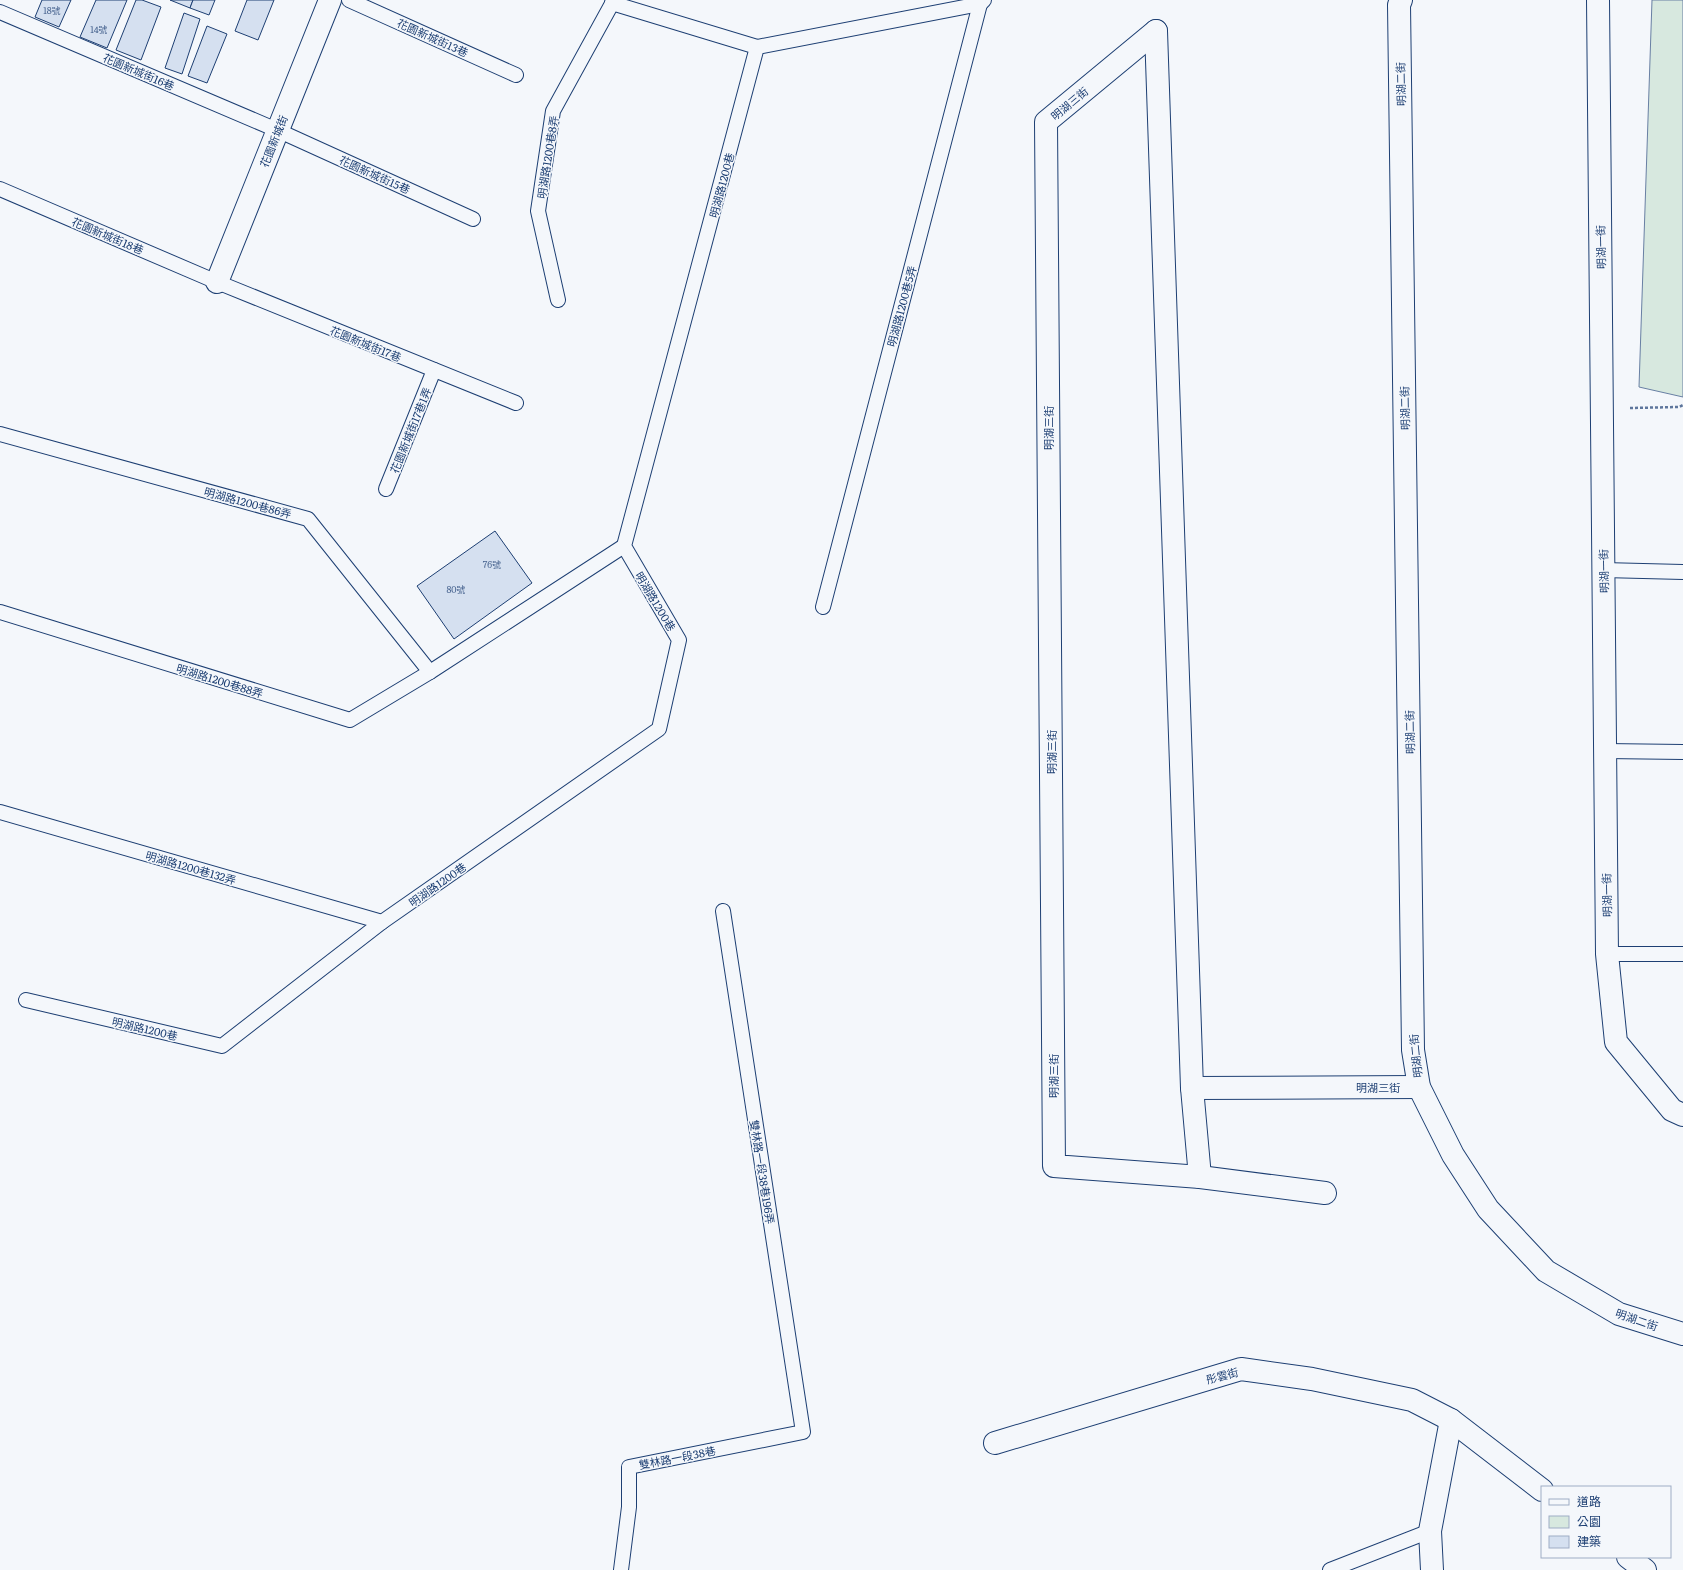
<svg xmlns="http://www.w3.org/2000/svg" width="1683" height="1570" font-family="Literata,'Noto Sans TC',serif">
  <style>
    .green { fill: #d7e8df; stroke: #687fa3 }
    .building { fill: #d5e0f0; stroke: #1d3f73 }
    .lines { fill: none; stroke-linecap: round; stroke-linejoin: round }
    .lane-casing { stroke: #1d3f73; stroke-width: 16 }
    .street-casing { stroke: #1d3f73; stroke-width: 24 }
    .path { stroke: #5e769c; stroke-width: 2.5; stroke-dasharray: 3 2; stroke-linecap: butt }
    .lane { stroke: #f4f7fb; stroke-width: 14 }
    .street { stroke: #f4f7fb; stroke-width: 22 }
    .labels { text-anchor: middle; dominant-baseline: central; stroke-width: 3; stroke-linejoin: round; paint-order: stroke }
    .number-label { font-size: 9px; fill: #4b6792 }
    .street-label { font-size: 11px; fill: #1d3f73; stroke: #f4f7fb }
  </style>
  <rect width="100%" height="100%" fill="#f4f7fb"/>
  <polygon class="green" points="1652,0 1683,0 1683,397 1639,387"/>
  <g class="building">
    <polygon points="42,0 71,0 59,27 35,17"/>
    <polygon points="96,0 127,0 107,48 80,37"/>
    <polygon points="136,0 142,0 161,7 141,60 116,50"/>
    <polygon points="170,0 193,0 190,8"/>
    <polygon points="193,0 215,0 209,15 190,8"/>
    <polygon points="247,0 274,0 258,40 235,31"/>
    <polygon points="184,13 200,19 182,74 165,68"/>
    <polygon points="207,26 227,34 207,83 188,76"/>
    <polygon points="495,531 532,583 454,639 417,586"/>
  </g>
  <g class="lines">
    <defs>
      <g id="lane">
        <polyline points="349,0 516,75"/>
        <polyline points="612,3 757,47"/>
        <polyline points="0,12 277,130 473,219"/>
        <polyline points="0,189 217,282 516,403"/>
        <polyline points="558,300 538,211 553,111 614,0"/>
        <polyline points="0,434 308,519 430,672"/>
        <polyline points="386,489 434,370"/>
        <polyline points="1603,570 1683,572"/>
        <polyline points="823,607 980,4"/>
        <polyline points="0,612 350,720 430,672 624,546"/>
        <polyline points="1605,751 1683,752"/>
        <polyline points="0,812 382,922"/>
        <polyline points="1607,954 1683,954"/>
        <polyline points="26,1000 222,1046 382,922 659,729 679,640 624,546 757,47 980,4 984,0"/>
        <polyline points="621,1570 629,1507 629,1467 803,1432 723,911"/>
        <polyline points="1330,1570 1430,1531"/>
      </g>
      <g id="street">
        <polyline points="1401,0 1399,5 1413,1050 1419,1087 1453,1155 1488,1209 1546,1271 1619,1314 1683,1334"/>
        <polyline points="1598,0 1607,954 1616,1042 1672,1110 1683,1115"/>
        <polyline points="1156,31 1046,122 1054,1166 1200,1177 1325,1193"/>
        <polyline points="1156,31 1192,1088 1200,1177"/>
        <polyline points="217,282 330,0"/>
        <polyline points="1192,1088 1419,1087"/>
        <polyline points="995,1443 1241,1369 1312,1379 1412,1400 1451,1420 1542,1490"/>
        <polyline points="1628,1557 1645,1570"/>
        <polyline points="1432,1570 1430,1531 1451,1420"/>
      </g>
    </defs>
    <use href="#lane" class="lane-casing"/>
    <use href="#street" class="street-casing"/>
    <polyline class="path" points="1630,408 1679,407 1683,405"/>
    <use href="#lane" class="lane"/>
    <use href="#street" class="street"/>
  </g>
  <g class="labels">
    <g class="number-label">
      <text x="52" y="10">18號</text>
      <text x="99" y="29">14號</text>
      <text x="492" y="564">76號</text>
      <text x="456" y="589">80號</text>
    </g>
    <g class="street-label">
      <text transform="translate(433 37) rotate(24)">花園新城街13巷</text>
      <text transform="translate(139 71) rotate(23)">花園新城街16巷</text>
      <text transform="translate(1400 84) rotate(-91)">明湖二街</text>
      <text transform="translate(1069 103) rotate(-40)">明湖三街</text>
      <text transform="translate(273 141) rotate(-68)">花園新城街</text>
      <text transform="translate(547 157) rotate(-81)">明湖路1200巷8弄</text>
      <text transform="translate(375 174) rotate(24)">花園新城街15巷</text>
      <text transform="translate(721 185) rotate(-75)">明湖路1200巷</text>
      <text transform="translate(108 235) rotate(23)">花園新城街18巷</text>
      <text transform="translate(1600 247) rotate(-91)">明湖一街</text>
      <text transform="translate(901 306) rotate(-75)">明湖路1200巷5弄</text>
      <text transform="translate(366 343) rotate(22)">花園新城街17巷</text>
      <text transform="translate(1404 408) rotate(-91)">明湖二街</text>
      <text transform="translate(1048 428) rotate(-90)">明湖三街</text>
      <text transform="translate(410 430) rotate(-68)">花園新城街17巷1弄</text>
      <text transform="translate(248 502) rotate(15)">明湖路1200巷86弄</text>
      <text transform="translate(1603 571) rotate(-91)">明湖一街</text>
      <text transform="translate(656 601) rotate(59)">明湖路1200巷</text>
      <text transform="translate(220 680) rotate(17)">明湖路1200巷88弄</text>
      <text transform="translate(1409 732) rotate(-91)">明湖二街</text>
      <text transform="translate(1051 752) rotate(-90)">明湖三街</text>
      <text transform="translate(191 867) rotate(16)">明湖路1200巷132弄</text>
      <text transform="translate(437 884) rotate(-35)">明湖路1200巷</text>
      <text transform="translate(1606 895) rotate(-91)">明湖一街</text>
      <text transform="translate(145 1028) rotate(13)">明湖路1200巷</text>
      <text transform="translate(1415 1056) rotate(-96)">明湖二街</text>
      <text transform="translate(1053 1076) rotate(-90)">明湖三街</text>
      <text x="1378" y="1087">明湖三街</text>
      <text transform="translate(763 1172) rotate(81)">雙林路一段38巷196弄</text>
      <text transform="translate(1637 1319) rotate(19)">明湖二街</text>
      <text transform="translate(1222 1375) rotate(-15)">彤雲街</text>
      <text transform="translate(677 1457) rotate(-11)">雙林路一段38巷</text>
    </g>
  </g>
  <rect x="1541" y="1486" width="130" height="72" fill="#f4f7fb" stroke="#9eadc5"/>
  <rect x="1549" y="1499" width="20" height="6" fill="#f4f7fb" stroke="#9eadc5"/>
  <text x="1577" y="1506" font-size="12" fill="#1d3f73">道路</text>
  <rect x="1549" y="1516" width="20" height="12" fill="#d7e8df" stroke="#9eadc5"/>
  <text x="1577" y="1526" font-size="12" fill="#1d3f73">公園</text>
  <rect x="1549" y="1536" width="20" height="12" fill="#d5e0f0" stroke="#9eadc5"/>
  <text x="1577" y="1546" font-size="12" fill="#1d3f73">建築</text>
</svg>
